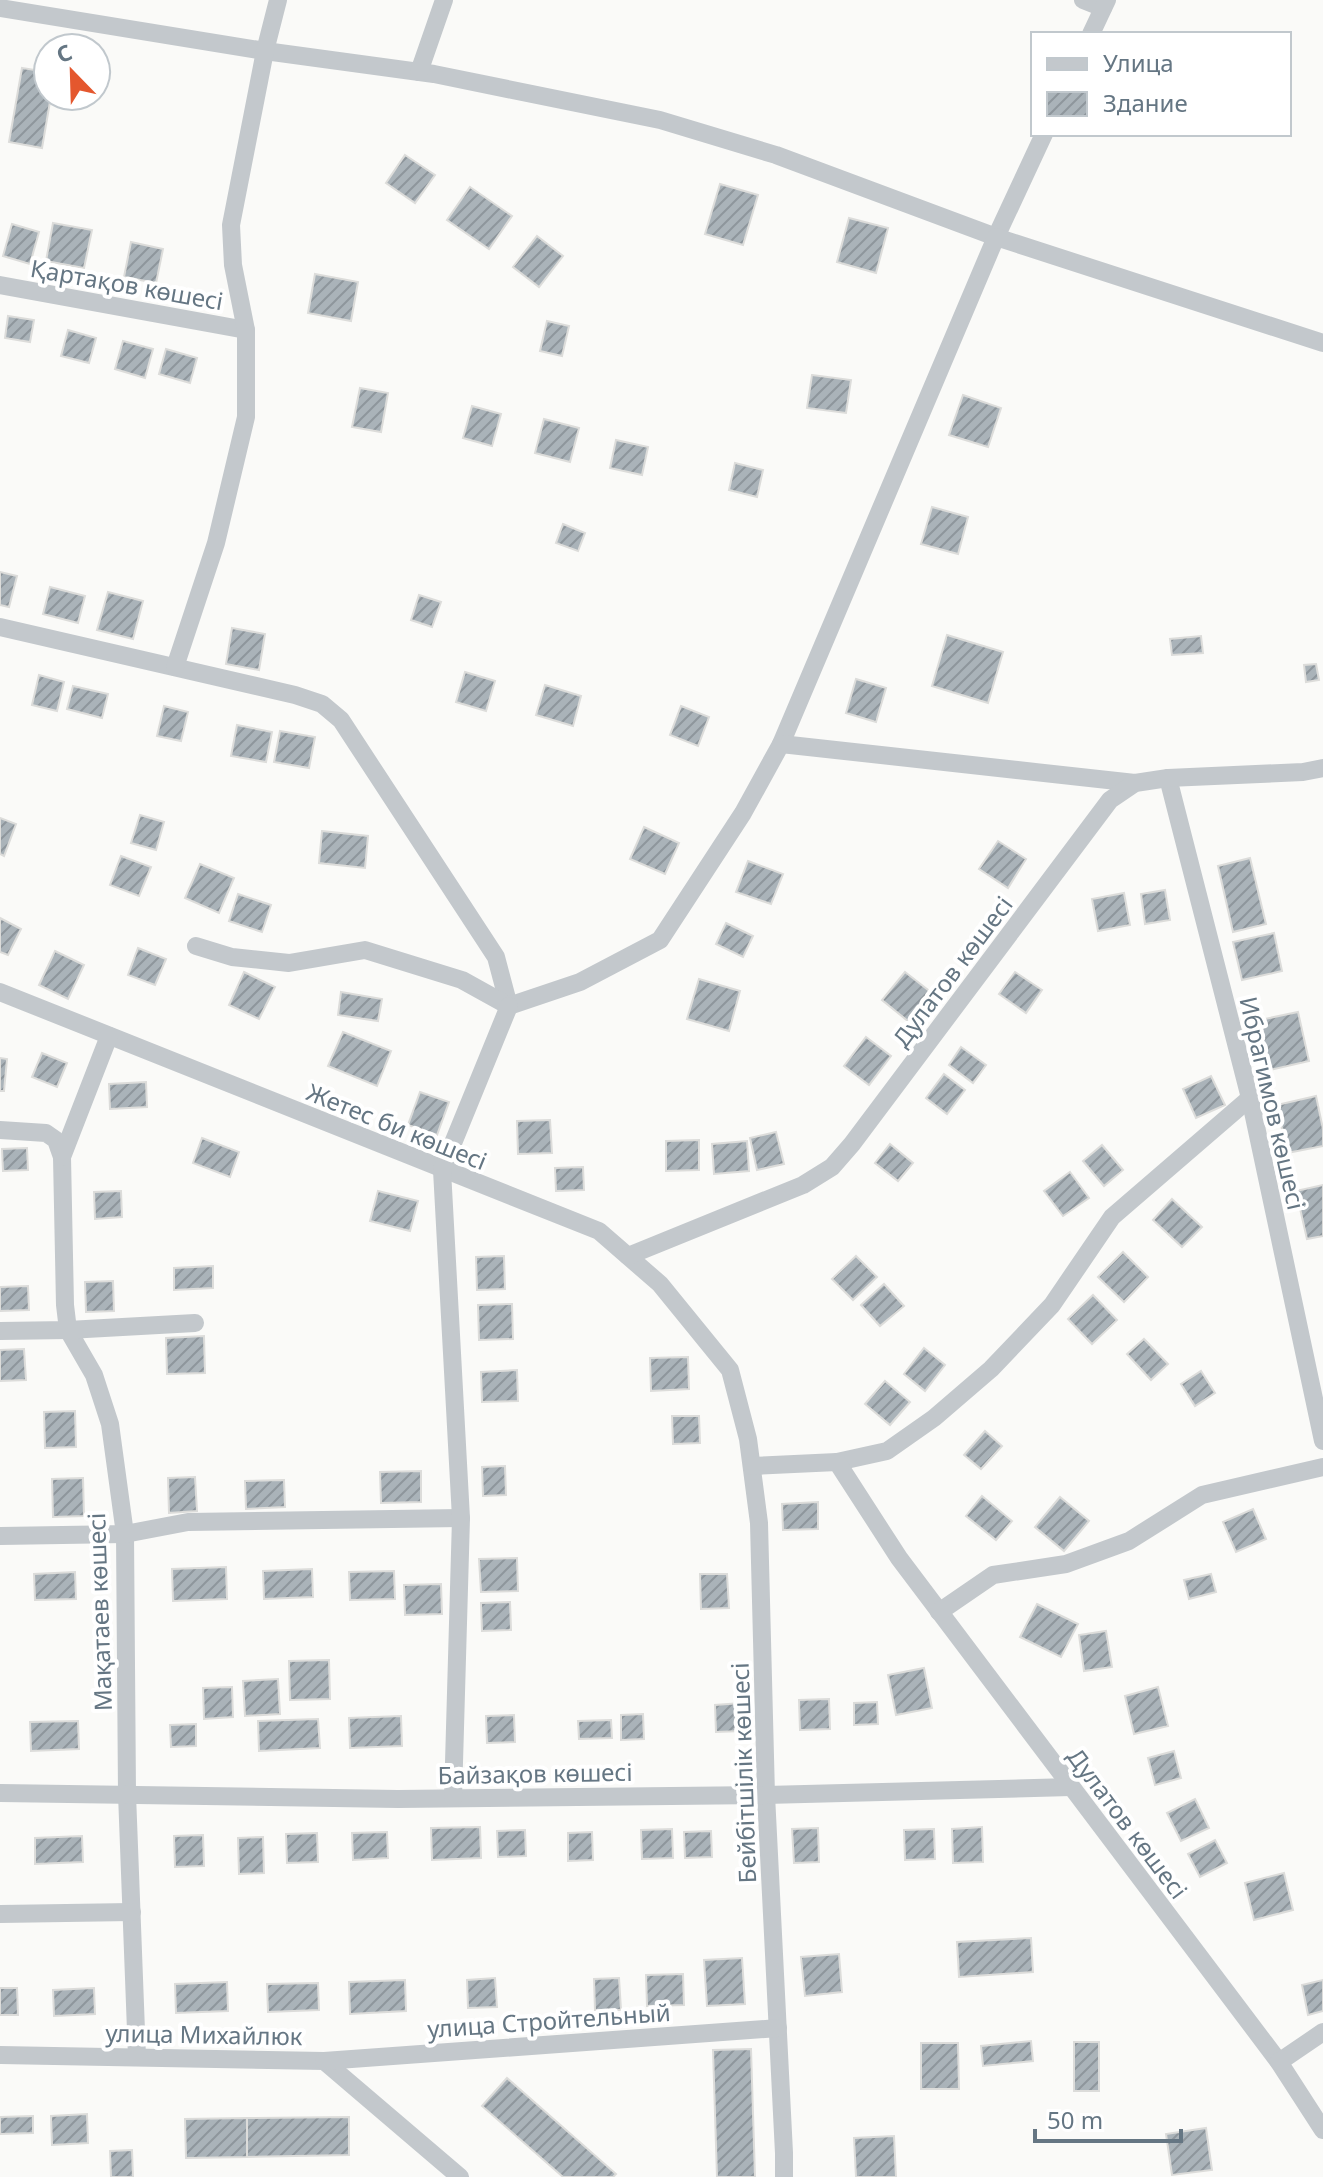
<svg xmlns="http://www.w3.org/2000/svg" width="1323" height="2177" font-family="'Noto Sans',sans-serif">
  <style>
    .building { fill: url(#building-hatch); stroke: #dcdcda; stroke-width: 2 }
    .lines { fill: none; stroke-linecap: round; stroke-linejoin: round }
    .street { stroke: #c3c8cc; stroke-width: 18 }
    .labels { text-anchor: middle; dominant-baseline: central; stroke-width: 8; stroke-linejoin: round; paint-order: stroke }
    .street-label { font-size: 24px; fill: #657683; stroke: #fff }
  </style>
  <defs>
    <pattern id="building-hatch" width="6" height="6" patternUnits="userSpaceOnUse" patternTransform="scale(2)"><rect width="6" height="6" fill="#aab3b9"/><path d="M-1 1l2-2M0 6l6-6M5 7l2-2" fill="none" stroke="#8e969c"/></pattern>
  </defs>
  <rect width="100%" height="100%" fill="#fafaf8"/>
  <g class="building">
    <polygon points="22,68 48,72 48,96 51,96 42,148 9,142"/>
    <polygon points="405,155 435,175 415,203 386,183"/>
    <polygon points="720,184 758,195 743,245 705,234"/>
    <polygon points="470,187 512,216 489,249 447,220"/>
    <polygon points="849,218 888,228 876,273 837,262"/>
    <polygon points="53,223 92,230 84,268 46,261"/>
    <polygon points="12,224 39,232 30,264 3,256"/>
    <polygon points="537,236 563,256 539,287 513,267"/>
    <polygon points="131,242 163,249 156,283 124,277"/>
    <polygon points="315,274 358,282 351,321 308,313"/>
    <polygon points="8,316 34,320 30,342 5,338"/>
    <polygon points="547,321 569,326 562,356 540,351"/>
    <polygon points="68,330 96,338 89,363 61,356"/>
    <polygon points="123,341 153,349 145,378 115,369"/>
    <polygon points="166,349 197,358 190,383 159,374"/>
    <polygon points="812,375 851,380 846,413 807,408"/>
    <polygon points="360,388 388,393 381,432 352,427"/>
    <polygon points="963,395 1001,408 988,447 949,435"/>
    <polygon points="472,406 501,414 492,446 463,438"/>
    <polygon points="544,419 579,428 570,462 535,453"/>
    <polygon points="616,440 648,447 642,475 610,468"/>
    <polygon points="735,463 763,470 757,497 729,490"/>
    <polygon points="932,507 968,517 958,554 921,544"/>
    <polygon points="563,524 585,533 578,551 556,543"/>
    <polygon points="0,572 17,576 9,607 0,605"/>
    <polygon points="50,587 85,596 78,623 43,614"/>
    <polygon points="108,592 143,601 133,639 97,630"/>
    <polygon points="419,595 441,602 432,627 411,620"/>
    <polygon points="232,628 265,634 259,670 226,664"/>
    <polygon points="947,635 1003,652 988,703 932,686"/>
    <polygon points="1201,636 1203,653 1172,655 1170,639"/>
    <polygon points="1316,664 1319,680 1306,682 1304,665"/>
    <polygon points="465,672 495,681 486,711 456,702"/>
    <polygon points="39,675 64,682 57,711 32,705"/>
    <polygon points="856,679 886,688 876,722 846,713"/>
    <polygon points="545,685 581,696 573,726 536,715"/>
    <polygon points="73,686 108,694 102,718 67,709"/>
    <polygon points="164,706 188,712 181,741 157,736"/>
    <polygon points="681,706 709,717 698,746 670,735"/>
    <polygon points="237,725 272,732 266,762 231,756"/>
    <polygon points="280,731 315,737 309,768 274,762"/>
    <polygon points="140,815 164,822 156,850 131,843"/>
    <polygon points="0,818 16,824 4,856 0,854"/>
    <polygon points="644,827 679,843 665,874 630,859"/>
    <polygon points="322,831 368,836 365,868 319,863"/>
    <polygon points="998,841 1026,859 1008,888 979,869"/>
    <polygon points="121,856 151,867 139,896 110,885"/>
    <polygon points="1250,858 1266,924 1233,932 1218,866"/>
    <polygon points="748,861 783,874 771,904 736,892"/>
    <polygon points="200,864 234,878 219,913 185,898"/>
    <polygon points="1165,890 1170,920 1145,924 1141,894"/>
    <polygon points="1124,893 1130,925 1098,931 1092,899"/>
    <polygon points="238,894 271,905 262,932 229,921"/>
    <polygon points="0,918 21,929 8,955 0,952"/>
    <polygon points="726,923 753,936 743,957 716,944"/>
    <polygon points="1274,933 1282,971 1242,980 1233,942"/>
    <polygon points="138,948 166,959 155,985 128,975"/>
    <polygon points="55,951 84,965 68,999 39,985"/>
    <polygon points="244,972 275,987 259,1019 229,1005"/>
    <polygon points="905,972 937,997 914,1026 882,1000"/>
    <polygon points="1015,972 1042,990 1026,1013 999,994"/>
    <polygon points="699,979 740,991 729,1031 687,1019"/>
    <polygon points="341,992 382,999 378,1021 338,1015"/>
    <polygon points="1298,1012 1309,1061 1266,1071 1255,1021"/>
    <polygon points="343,1032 391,1051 377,1086 328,1066"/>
    <polygon points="866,1037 891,1056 869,1085 844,1066"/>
    <polygon points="961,1047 986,1065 973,1083 949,1065"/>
    <polygon points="42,1053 67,1063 57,1087 32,1077"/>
    <polygon points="0,1058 7,1059 4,1091 0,1091"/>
    <polygon points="944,1074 965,1090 947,1114 926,1098"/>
    <polygon points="1211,1076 1225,1105 1196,1118 1183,1089"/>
    <polygon points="146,1082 147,1107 110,1109 109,1084"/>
    <polygon points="420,1092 449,1102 437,1135 408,1125"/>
    <polygon points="1316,1096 1323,1129 1323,1146 1287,1153 1277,1105"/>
    <polygon points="550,1120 552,1153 518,1154 517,1121"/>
    <polygon points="776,1132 784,1164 757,1170 750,1138"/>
    <polygon points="202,1138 239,1152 230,1177 193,1163"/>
    <polygon points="699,1140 699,1170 666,1171 666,1141"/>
    <polygon points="747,1141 749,1171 714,1174 712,1144"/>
    <polygon points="890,1144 913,1163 898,1181 875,1163"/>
    <polygon points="1102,1145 1123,1170 1104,1186 1083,1161"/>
    <polygon points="27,1148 28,1170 3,1171 2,1149"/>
    <polygon points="583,1167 584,1190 556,1191 555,1168"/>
    <polygon points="1070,1172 1089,1198 1063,1216 1044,1191"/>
    <polygon points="1323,1185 1323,1236 1307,1239 1296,1191"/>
    <polygon points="121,1191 122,1217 95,1219 94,1192"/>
    <polygon points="378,1191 418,1201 410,1231 370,1221"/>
    <polygon points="1172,1199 1202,1227 1182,1247 1153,1220"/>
    <polygon points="1123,1252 1148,1277 1124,1302 1098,1277"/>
    <polygon points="504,1256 505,1289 477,1290 476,1257"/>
    <polygon points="856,1256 877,1277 853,1300 832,1279"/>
    <polygon points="213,1266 213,1288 174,1290 174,1268"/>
    <polygon points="113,1281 114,1311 86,1312 85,1282"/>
    <polygon points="884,1284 904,1306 880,1326 861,1305"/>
    <polygon points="28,1286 29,1310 0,1311 0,1287"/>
    <polygon points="1093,1295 1117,1320 1092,1344 1068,1319"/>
    <polygon points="512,1304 513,1339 479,1340 478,1305"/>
    <polygon points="204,1336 205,1373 167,1374 166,1338"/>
    <polygon points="1144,1339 1168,1364 1151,1380 1127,1354"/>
    <polygon points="924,1348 945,1365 925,1391 904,1374"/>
    <polygon points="24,1349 26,1380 0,1381 0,1350"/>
    <polygon points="688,1357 689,1389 651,1391 650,1358"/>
    <polygon points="517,1370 518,1401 482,1402 481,1372"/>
    <polygon points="1201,1371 1215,1393 1195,1406 1181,1384"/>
    <polygon points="885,1381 910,1402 890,1425 865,1404"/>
    <polygon points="75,1411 76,1447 45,1448 44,1412"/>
    <polygon points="672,1416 699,1416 700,1443 673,1444"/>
    <polygon points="985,1431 1002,1446 981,1469 964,1455"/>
    <polygon points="505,1466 506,1495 483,1496 482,1467"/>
    <polygon points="421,1471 421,1502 381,1503 380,1472"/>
    <polygon points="195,1477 197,1511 169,1513 168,1478"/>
    <polygon points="83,1478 84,1516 53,1517 52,1479"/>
    <polygon points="284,1480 285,1507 246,1509 245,1481"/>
    <polygon points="982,1496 1012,1521 996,1540 966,1516"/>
    <polygon points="1060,1497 1089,1521 1064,1551 1035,1527"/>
    <polygon points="818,1502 818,1529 783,1530 782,1504"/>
    <polygon points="1253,1509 1266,1539 1236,1552 1223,1522"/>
    <polygon points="517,1558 518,1591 481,1592 479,1559"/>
    <polygon points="226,1567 227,1599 173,1601 172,1569"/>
    <polygon points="312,1569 313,1597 264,1599 263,1571"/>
    <polygon points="394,1571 395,1599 350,1600 349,1572"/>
    <polygon points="75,1572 76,1599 35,1600 34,1574"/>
    <polygon points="700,1574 727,1574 729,1608 701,1609"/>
    <polygon points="1211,1574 1216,1592 1189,1599 1184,1580"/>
    <polygon points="441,1584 442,1614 405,1615 404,1585"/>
    <polygon points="510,1602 511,1630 482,1631 481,1603"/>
    <polygon points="1037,1604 1078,1624 1061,1657 1020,1637"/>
    <polygon points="1106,1631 1112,1667 1084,1671 1079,1635"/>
    <polygon points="329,1660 330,1699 290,1700 289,1661"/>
    <polygon points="924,1668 932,1708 896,1715 888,1675"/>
    <polygon points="278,1679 280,1714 245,1716 243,1681"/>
    <polygon points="232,1687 233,1717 204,1719 203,1688"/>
    <polygon points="1158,1687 1168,1726 1134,1734 1125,1696"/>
    <polygon points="829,1699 830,1729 800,1730 799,1700"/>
    <polygon points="877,1702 878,1724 854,1725 854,1703"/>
    <polygon points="741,1703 742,1731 716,1732 715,1705"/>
    <polygon points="643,1714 644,1739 621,1740 621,1715"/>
    <polygon points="514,1715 515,1742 487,1743 486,1716"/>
    <polygon points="401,1716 402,1746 350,1748 349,1718"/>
    <polygon points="318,1719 320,1748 259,1751 258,1721"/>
    <polygon points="611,1720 612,1738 579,1739 578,1721"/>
    <polygon points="78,1721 79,1749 31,1751 30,1722"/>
    <polygon points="196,1724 196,1746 171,1747 170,1725"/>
    <polygon points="1174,1751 1181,1778 1155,1785 1148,1758"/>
    <polygon points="1195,1799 1209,1828 1181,1841 1167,1813"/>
    <polygon points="480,1827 481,1858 432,1860 431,1828"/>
    <polygon points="982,1827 983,1862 953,1863 952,1829"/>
    <polygon points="818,1828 819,1862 794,1863 792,1829"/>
    <polygon points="672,1829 673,1858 642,1859 641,1830"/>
    <polygon points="934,1829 935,1859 905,1860 904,1830"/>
    <polygon points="525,1830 526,1856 498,1857 497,1831"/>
    <polygon points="711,1831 712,1857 685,1858 684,1832"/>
    <polygon points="387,1832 388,1858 353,1860 352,1833"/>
    <polygon points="592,1832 593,1860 568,1861 568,1833"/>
    <polygon points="317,1833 318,1862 287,1863 286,1834"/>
    <polygon points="203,1835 204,1866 175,1867 174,1836"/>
    <polygon points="82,1836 83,1862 35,1864 35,1838"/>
    <polygon points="263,1837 264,1873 239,1874 238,1838"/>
    <polygon points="1215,1840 1227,1863 1200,1877 1188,1854"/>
    <polygon points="1284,1873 1293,1910 1254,1920 1245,1883"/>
    <polygon points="1031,1938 1033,1972 959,1977 957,1942"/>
    <polygon points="839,1954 842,1992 805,1996 801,1957"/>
    <polygon points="742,1958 745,2004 707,2006 704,1960"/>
    <polygon points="683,1974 684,2005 647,2006 646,1975"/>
    <polygon points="495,1978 497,2007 468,2008 467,1980"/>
    <polygon points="619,1978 621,2010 595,2010 594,1979"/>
    <polygon points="405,1980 406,2011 350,2014 349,1982"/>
    <polygon points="1323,1980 1323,2011 1308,2015 1302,1985"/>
    <polygon points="227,1982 228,2011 176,2013 175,1984"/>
    <polygon points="318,1983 319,2010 268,2012 267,1984"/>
    <polygon points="0,1988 17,1988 18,2015 0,2015"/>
    <polygon points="94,1988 95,2014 54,2016 53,1990"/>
    <polygon points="1031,2041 1033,2061 983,2066 981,2046"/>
    <rect x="1074" y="2042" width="25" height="49"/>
    <polygon points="921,2043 958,2043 959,2089 921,2089"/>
    <polygon points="751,2049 755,2177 717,2177 713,2050"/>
    <polygon points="507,2078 616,2174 613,2177 563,2177 482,2106"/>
    <polygon points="87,2114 88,2143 52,2145 51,2116"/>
    <polygon points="33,2116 33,2133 0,2134 0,2117"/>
    <polygon points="349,2117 349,2155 247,2157 247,2118"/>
    <polygon points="247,2118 247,2157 186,2158 185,2119"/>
    <polygon points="1206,2128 1212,2170 1172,2175 1166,2134"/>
    <polygon points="894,2136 896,2177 856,2177 854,2138"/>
    <polygon points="132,2150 133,2177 111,2177 110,2151"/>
  </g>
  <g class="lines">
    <g class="street">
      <polyline points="1083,0 1103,8"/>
      <polyline points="0,8 265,51 434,74 660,120 776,155 996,237 1044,134"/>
      <polyline points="1091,34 1107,0"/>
      <polyline points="419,72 444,0"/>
      <polyline points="0,285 246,330"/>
      <polyline points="0,627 295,695 322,704 341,720 496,957 509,1006"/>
      <polyline points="175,667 216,543 246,417 246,330 233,265 231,225 265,51 278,0"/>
      <polyline points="781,744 996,237 1323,343"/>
      <polyline points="1168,778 1250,1098 1323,1441"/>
      <polyline points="196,946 232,957 289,963 365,950 462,980 509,1006"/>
      <polyline points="0,992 599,1231 660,1284 730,1370 748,1439 759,1523 766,1795 784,2153 784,2177"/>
      <polyline points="509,1006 580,982 660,940 743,813 781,744 1135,783"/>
      <polyline points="0,1130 46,1133 56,1140 62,1157 65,1305 68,1330 94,1375 110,1424 125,1534 127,1794 137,2057"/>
      <polyline points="62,1157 109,1036"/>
      <polyline points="628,1256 803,1185 832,1167 852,1144 1110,800 1135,783 1168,778 1303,772 1323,768"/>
      <polyline points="0,1331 68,1330 195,1323"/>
      <polyline points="837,1462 887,1451 934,1418 991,1369 1052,1305 1112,1217 1250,1098"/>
      <polyline points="752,1466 837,1462 899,1558 1279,2062 1323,2130"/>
      <polyline points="0,1536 125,1534 188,1522 461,1518"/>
      <polyline points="939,1612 993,1575 1066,1564 1129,1541 1202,1495 1323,1467"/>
      <polyline points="0,1793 398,1799 766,1795 1071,1787"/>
      <polyline points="453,1798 461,1518 442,1170 509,1006"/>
      <polyline points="0,1914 132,1912"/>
      <polyline points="0,2055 324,2061 460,2177"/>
      <polyline points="324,2061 778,2028"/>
      <polyline points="1279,2062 1323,2032"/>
    </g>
  </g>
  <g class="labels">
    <g class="street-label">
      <text transform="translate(127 284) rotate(10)">Қартақов көшесі</text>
      <text transform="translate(952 971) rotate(-53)">Дулатов көшесі</text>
      <text transform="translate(1273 1103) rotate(77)">Ибрагимов көшесі</text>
      <text transform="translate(397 1126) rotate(22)">Жетес би көшесі</text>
      <text transform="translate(99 1612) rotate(-92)">Мақатаев көшесі</text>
      <text transform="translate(535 1773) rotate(-1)">Байзақов көшесі</text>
      <text transform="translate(743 1773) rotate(-92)">Бейбітшілік көшесі</text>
      <text transform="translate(1128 1823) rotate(53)">Дулатов көшесі</text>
      <text transform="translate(549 2020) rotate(-4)">улица Стройтельный</text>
      <text transform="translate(204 2034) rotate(1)">улица Михайлюк</text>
    </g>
  </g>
  <rect x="1031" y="32" width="260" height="104" fill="#ffffff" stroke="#c1c8cd" stroke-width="2"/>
  <rect x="1047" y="58" width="40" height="12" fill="#c3c8cc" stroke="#c1c8cd" stroke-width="2"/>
  <text x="1103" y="72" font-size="24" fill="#657683">Улица</text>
  <rect x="1047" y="92" width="40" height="24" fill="url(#building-hatch)" stroke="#c1c8cd" stroke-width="2"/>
  <text x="1103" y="112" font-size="24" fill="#657683">Здание</text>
  <g transform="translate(72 72) rotate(337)"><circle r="38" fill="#ffffff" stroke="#c1c8cd" stroke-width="2"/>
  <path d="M0-6L14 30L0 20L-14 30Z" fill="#e4572e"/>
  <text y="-12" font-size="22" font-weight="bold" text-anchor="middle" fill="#657683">С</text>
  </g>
  <path d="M1035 2129v12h146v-12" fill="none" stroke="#657683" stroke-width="4"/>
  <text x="1047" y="2129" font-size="24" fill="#657683" stroke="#ffffff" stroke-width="6" paint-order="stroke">50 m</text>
</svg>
